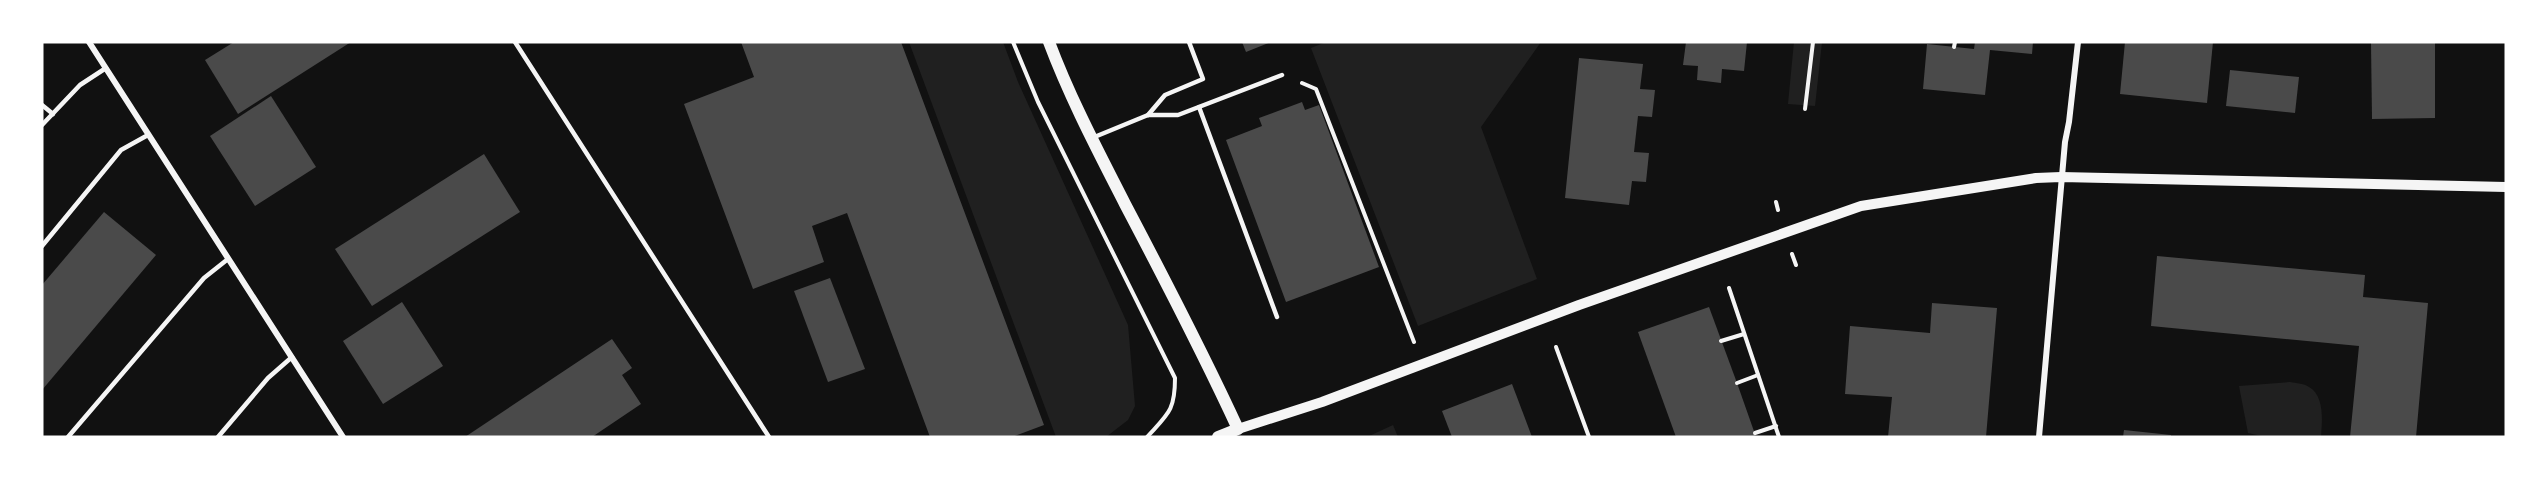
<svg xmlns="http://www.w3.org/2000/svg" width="2548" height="479" font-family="'Roboto Serif',serif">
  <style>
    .green { fill: #202020 }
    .building { fill: #4a4a4a }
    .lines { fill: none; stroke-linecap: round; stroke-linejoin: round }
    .path { stroke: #f5f5f5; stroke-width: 4 }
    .service { stroke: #f5f5f5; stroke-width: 4.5 }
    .minor { stroke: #f5f5f5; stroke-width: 6 }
    .tertiary { stroke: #f5f5f5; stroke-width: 10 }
    .secondary { stroke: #f5f5f5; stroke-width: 12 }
  </style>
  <rect width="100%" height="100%" fill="#111"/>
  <g class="green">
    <polygon points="909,42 1003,42 1018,82 1128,325 1135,406 1128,420 1106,437 1056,437"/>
    <polygon points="1326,42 1541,42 1481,127 1537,279 1418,326 1311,48"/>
    <polygon points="1794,42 1822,42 1815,106 1788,104"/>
    <path d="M2290,382C2296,383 2305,384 2309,387C2325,396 2322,422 2321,437H2266L2248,433L2239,386Z"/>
    <polygon points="1393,425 1398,437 1367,437"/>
  </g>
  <g class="building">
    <polygon points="234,42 351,42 238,114 205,60"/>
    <polygon points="741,42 901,42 1044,425 1012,437 930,437 847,213 812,226 824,262 753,289 684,104 754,77"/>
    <polygon points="1242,42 1271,42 1246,52"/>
    <polygon points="1686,42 1747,42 1744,71 1722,69 1721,83 1697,80 1698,66 1683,65"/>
    <polygon points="1975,42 2033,42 2032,54 1990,50 1985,95 1923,89 1927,44 1974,49"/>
    <polygon points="2125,42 2213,42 2207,103 2120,94"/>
    <polygon points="2371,42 2435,42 2435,118 2372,119"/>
    <polygon points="1579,58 1643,64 1640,89 1655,90 1652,117 1638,116 1634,152 1649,153 1646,182 1632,181 1629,205 1565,198"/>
    <polygon points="2230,70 2299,77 2295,113 2226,106"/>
    <polygon points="271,96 316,167 255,206 210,136"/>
    <polygon points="1302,102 1305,110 1319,105 1379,267 1286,302 1226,140 1262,126 1259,118"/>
    <polygon points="484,154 520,212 372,306 335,249"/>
    <polygon points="104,212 156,255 42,390 42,285"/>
    <polygon points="2157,256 2365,275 2363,297 2428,303 2416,437 2350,437 2359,346 2151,326"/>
    <polygon points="830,278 865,369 828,382 794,291"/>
    <polygon points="402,302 443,366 383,404 343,341"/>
    <polygon points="1932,303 1997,308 1986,437 1888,437 1892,397 1845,394 1850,326 1930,333"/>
    <polygon points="1709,307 1737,383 1756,437 1676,437 1638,332"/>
    <polygon points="612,339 632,368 622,375 641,404 592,437 465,437"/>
    <polygon points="1512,384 1532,437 1452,437 1442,411"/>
    <polygon points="2124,430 2171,435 2171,437 2123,437"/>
  </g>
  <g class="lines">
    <g class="path">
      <path d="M1013,42L1038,102L1175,378C1175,411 1168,414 1147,437"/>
      <polyline points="1954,47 1955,42"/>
      <polyline points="1302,83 1316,89 1414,342"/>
      <polyline points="1805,109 1813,42"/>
      <polyline points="1776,202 1778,210"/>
      <polyline points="1792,254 1796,265"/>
      <polyline points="1729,288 1779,437"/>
      <polyline points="1721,341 1744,334"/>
      <polyline points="1556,347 1589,437"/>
      <polyline points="1737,383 1758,375"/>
      <polyline points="1755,433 1776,426"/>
    </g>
    <g class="service">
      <polyline points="515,42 769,437"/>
      <polyline points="42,105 53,114"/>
      <polyline points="1199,107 1277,317"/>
      <polyline points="1148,115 1165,95 1203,79 1189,42"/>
      <polyline points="42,125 80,85 106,68"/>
      <polyline points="1092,138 1148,115 1178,115 1282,75"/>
      <polyline points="42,246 121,150 148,135"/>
      <polyline points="68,437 204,278 228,259"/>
      <polyline points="218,437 268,378 292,357"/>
    </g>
    <g class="minor">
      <polyline points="89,42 343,437"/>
      <polyline points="2039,437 2065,142 2069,122 2078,42"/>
    </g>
    <polyline class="tertiary" points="1238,429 1322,402 1579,305 1861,206 2036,178 2061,177 2506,187"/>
    <path class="secondary" d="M1049,42C1070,98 1098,151 1125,204C1164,278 1203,353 1238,429L1218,437"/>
  </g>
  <rect width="2548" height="479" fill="none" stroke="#ffffff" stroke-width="87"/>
</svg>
